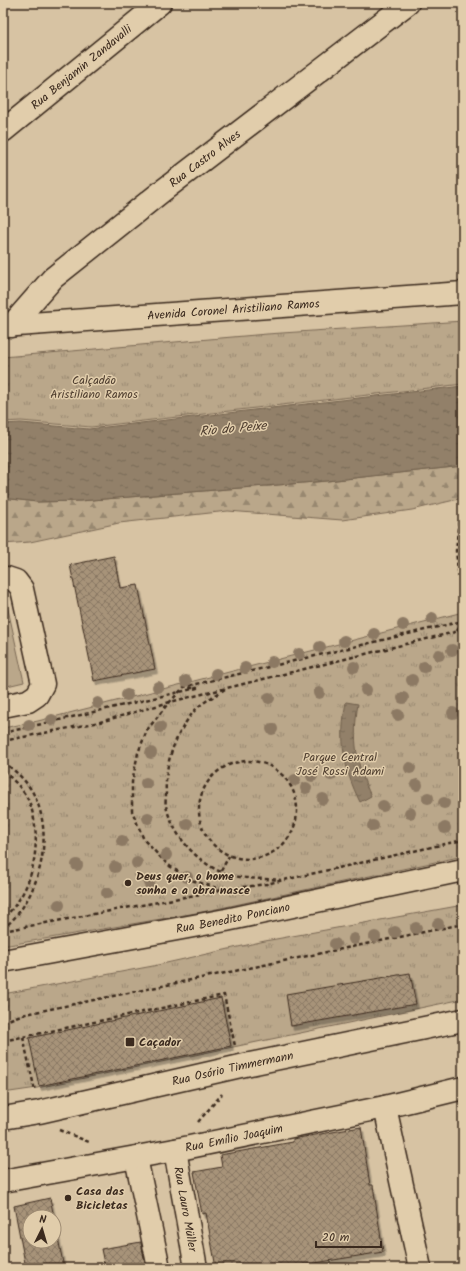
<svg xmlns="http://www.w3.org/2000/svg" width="466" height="1271" font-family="Kalam,sans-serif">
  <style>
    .green { fill: #baa78a; stroke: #7a6854 }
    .forest { fill: url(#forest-firs); stroke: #7a6854 }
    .park { fill: url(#park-tufts); stroke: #7a6854 }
    .water { fill: url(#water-ripples); stroke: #6f5e4b }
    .building { fill: url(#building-cross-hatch); stroke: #3b2a1e; filter: url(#shadow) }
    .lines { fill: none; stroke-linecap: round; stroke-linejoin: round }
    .street-casing { stroke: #3b2a1e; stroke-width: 25 }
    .secondary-casing { stroke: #3b2a1e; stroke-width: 25 }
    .path { stroke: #3b2a1e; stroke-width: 2.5; stroke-dasharray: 4 3; stroke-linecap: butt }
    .street { stroke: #e1cdab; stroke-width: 22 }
    .secondary { stroke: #e1cdab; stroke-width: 22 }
    .tree { fill: #8c7963 }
    .poi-dot { fill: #3b2a1e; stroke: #e1cdab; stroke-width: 1.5 }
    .labels { text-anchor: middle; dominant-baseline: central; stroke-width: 3; stroke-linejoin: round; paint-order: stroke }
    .street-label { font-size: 12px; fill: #3b2a1e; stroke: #e1cdab }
    .park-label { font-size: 12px; fill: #4e3d2e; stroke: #e1cdab }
    .poi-label { font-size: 12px; font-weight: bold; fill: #3b2a1e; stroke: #e1cdab; text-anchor: start }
    .water-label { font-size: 13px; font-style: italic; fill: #4c3b2d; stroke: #e1cdab }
  </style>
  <defs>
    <pattern id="forest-firs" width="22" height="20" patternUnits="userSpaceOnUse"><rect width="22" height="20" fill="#baa78a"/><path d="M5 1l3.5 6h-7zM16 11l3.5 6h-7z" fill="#988870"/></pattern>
    <pattern id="park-tufts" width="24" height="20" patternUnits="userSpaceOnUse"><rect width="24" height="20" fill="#baa78a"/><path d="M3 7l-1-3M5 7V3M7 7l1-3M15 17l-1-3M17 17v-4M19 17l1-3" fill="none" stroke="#988870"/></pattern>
    <pattern id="water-ripples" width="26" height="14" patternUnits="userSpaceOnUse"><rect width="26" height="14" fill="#928069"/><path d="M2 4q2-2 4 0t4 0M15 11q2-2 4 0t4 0" fill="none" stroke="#786956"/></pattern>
    <pattern id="building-cross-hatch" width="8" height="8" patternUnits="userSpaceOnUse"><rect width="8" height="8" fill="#a79379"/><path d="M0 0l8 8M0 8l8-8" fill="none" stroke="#897863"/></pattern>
    <filter id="shadow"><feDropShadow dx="2.5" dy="4.5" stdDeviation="0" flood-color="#0004"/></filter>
  </defs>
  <rect width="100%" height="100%" fill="#d7c3a3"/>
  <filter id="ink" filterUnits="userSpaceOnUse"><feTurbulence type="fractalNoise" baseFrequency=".025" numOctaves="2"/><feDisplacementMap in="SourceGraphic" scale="8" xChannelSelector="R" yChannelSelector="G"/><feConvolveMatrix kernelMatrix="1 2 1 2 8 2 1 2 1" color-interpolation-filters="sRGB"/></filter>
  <g filter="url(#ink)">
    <polygon class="green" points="6,600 24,682 3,687 3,601"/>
    <polygon class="forest" points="463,466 463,498 412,510 342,520 228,511 119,523 30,542 3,544 3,498 37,502 80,501 327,481"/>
    <g class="park">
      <polygon points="463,321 463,384 91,427 21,421 3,422 3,357 267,334"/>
      <polygon points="463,612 463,856 202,912 3,946 3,728 38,721"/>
      <polygon points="463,905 463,999 37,1088 3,1093 3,994 153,966 265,941"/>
    </g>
    <g class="water">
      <polygon points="463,386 463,466 327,481 80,501 37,502 3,498 3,424 21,423 89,429"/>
      <path d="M346,702L358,704C352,739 356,765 371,796L360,802C343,768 339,740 346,702Z"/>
    </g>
    <g class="building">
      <polygon points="114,556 120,588 138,585 155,669 94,681 70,565"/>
      <polygon points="410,973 416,1004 291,1026 286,994"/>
      <polygon points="221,998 231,1046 39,1086 29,1038"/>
      <polygon points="361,1127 370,1185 373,1185 383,1252 284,1268 216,1268 206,1213 202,1214 194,1172 222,1167 220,1155 293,1142 293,1139 298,1138"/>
      <polygon points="50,1198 54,1217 30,1217 30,1241 54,1241 54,1218 64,1268 26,1268 14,1206"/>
      <polygon points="141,1242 146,1268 105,1268 101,1249"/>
    </g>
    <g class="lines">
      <defs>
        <g id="street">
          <path id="s1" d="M3,131L160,3"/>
          <path id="s2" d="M11,326L53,278L161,192L408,3"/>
          <polyline points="3,579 7,578 16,581 22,589 43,684 37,695 28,701 3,706"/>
          <path id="s3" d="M175,1150L196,1268"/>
          <polyline points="136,1158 159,1268"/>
        </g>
        <g id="secondary">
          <path id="s4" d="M3,326L463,293"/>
          <path id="s5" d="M3,961L226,920L463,870"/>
          <polyline points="385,1107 420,1268"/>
          <path id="s6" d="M3,1118L39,1112L245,1065L463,1020"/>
          <path id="s7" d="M3,1181L175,1150L385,1107L463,1088"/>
        </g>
      </defs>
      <use href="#street" class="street-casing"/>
      <use href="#secondary" class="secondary-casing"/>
      <g class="path">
        <polyline points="463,517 459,518 456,551 463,619"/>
        <polyline points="457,631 463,621"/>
        <path d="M225,689C216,695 205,701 197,708C176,731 164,763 166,794C166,798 165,803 166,806C173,835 195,860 221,872C239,880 262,878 281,880"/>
        <polyline points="3,733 197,688 188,688"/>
        <polyline points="3,741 100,722 170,702 463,630"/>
        <circle cx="248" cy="810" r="49"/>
        <path d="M3,762C15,770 28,782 34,795C53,832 42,885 16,916C12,921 7,925 3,929"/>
        <path d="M3,771C14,780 25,791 30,804C43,841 34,892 3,918"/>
        <polyline points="221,871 229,856"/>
        <polyline points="229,889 266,884 463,840"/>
        <polyline points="244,893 217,888 191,880 168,865 144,840 132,811 132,782 138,753 147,730 166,706 184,687 463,621"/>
        <polyline points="3,931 222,890"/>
        <polyline points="3,1022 21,1015 463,924"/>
        <polyline points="23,1037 35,1091"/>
        <polyline points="3,1041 224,995 235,1046"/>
        <polyline points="198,1122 222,1094"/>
        <polyline points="59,1130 89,1142"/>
      </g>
      <use href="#street" class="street"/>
      <use href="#secondary" class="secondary"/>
    </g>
    <g class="tree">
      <circle cx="432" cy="618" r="6"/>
      <circle cx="403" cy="625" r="6"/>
      <circle cx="374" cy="634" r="6"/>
      <circle cx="344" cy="641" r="6"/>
      <circle cx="320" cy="647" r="6"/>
      <circle cx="452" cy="650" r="6"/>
      <circle cx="299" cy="654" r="6"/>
      <circle cx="439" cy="655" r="6"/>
      <circle cx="272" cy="662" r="6"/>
      <circle cx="354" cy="667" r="6"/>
      <circle cx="424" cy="667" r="6"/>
      <circle cx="245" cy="668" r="6"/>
      <circle cx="216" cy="674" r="6"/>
      <circle cx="412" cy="680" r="6"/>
      <circle cx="186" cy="681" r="6"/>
      <circle cx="158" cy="687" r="6"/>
      <circle cx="366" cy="690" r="6"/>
      <circle cx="319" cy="693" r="6"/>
      <circle cx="127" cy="695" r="6"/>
      <circle cx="269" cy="698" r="6"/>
      <circle cx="403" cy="698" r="6"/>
      <circle cx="98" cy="703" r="6"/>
      <circle cx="453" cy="713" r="6"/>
      <circle cx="398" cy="715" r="6"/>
      <circle cx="52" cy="720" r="6"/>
      <circle cx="29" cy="725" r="6"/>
      <circle cx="160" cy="727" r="6"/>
      <circle cx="272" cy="729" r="6"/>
      <circle cx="151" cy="753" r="6"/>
      <circle cx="410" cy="768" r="6"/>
      <circle cx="331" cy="775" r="6"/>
      <circle cx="312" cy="776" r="6"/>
      <circle cx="295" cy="780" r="6"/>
      <circle cx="146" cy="783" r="6"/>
      <circle cx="417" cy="785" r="6"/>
      <circle cx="306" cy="788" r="6"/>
      <circle cx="428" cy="798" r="6"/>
      <circle cx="323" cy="799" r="6"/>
      <circle cx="444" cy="803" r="6"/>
      <circle cx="383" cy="806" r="6"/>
      <circle cx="410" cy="813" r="6"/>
      <circle cx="148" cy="818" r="6"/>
      <circle cx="187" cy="824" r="6"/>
      <circle cx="373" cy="826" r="6"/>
      <circle cx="445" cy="828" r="6"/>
      <circle cx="122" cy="841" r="6"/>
      <circle cx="166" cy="855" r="6"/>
      <circle cx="137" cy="863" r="6"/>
      <circle cx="77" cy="865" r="6"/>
      <circle cx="115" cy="867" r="6"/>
      <circle cx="187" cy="877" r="6"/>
      <circle cx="149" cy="883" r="6"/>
      <circle cx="107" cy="893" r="6"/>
      <circle cx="59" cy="905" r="6"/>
      <circle cx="438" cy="924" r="6"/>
      <circle cx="416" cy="928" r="6"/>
      <circle cx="395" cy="932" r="6"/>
      <circle cx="375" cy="937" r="6"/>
      <circle cx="354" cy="939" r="6"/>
      <circle cx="335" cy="944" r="6"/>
    </g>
  </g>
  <g class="poi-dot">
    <circle cx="128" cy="883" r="4"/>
    <rect x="125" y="1037" width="10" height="10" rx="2"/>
    <circle cx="68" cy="1198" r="4"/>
  </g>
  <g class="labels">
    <g class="street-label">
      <text stroke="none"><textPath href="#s1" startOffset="101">Rua Benjamin Zandavalli</textPath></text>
      <text stroke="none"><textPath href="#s2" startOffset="257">Rua Castro Alves</textPath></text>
      <text stroke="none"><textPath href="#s4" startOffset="231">Avenida Coronel Aristiliano Ramos</textPath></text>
      <text stroke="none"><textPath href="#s5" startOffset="234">Rua Benedito Ponciano</textPath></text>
      <text stroke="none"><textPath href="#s6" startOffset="235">Rua Osório Timmermann</textPath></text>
      <text stroke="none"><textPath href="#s7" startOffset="235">Rua Emílio Joaquim</textPath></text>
      <text stroke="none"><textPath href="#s3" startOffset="60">Rua Lauro Müller</textPath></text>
    </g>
    <g class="park-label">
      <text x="94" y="380">Calçadão<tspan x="94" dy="14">Aristiliano Ramos</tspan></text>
      <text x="340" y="757">Parque Central<tspan x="340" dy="14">José Rossi Adami</tspan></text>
    </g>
    <g class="poi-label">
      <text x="136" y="876">Deus quer, o home<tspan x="136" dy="14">sonha e a obra nasce</tspan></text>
      <text x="139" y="1042">Caçador</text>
      <text x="76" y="1191">Casa das<tspan x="76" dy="14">Bicicletas</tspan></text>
    </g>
    <g class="water-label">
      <text transform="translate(233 429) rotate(-5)">Rio do Peixe</text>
    </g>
  </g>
  <rect width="466" height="1271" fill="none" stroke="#e1cdab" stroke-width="16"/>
  <rect x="8" y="8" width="450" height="1255" fill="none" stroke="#3b2a1e" stroke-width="1.5" filter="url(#ink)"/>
  <g transform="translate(42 1229) rotate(5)"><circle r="19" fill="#e1cdab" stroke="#9f8c73"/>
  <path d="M0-3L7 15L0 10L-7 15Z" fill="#3b2a1e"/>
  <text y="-6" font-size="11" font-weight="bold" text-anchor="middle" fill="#3b2a1e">N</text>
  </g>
  <path d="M316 1241v6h65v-6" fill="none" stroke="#3b2a1e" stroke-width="2"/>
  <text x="322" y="1241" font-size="12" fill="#3b2a1e" stroke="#e1cdab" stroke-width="3" paint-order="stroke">20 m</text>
</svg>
